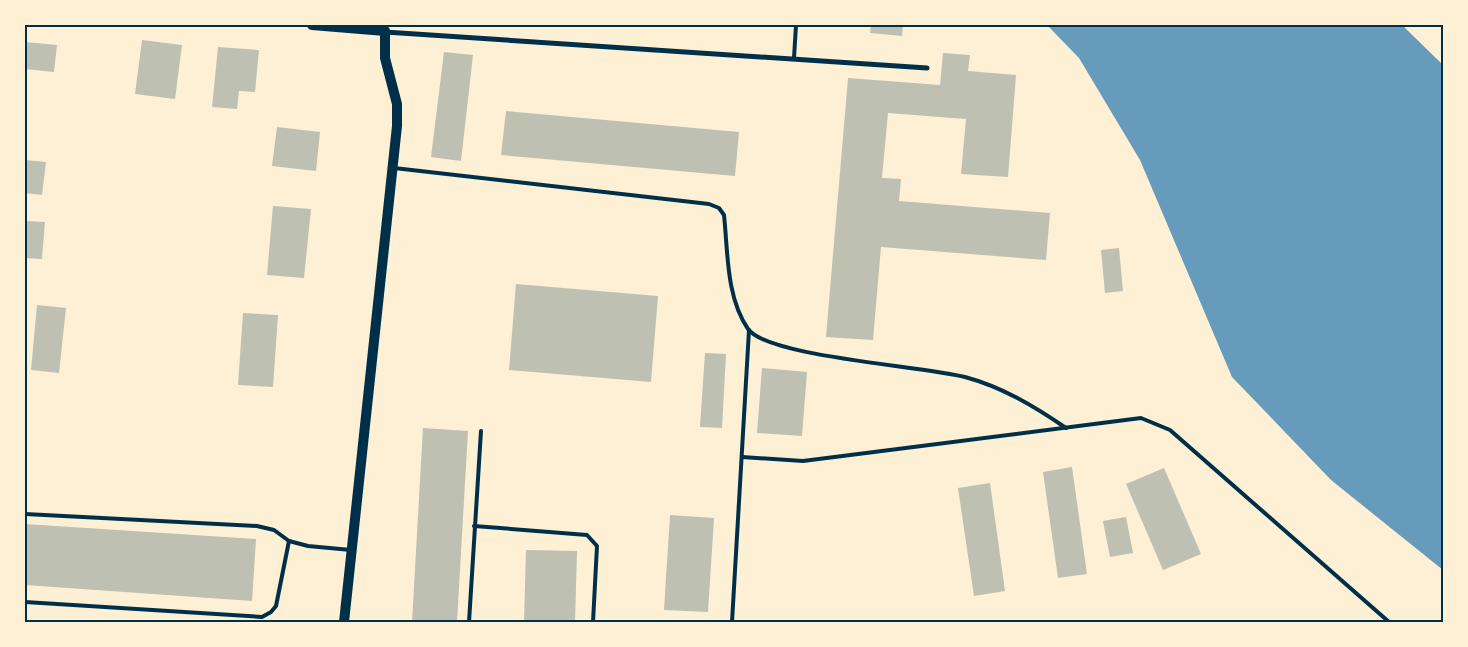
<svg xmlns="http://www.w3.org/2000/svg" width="1468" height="647" font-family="Commissioner,sans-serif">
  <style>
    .water { fill: #669bbc }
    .building { fill: #bec0b2 }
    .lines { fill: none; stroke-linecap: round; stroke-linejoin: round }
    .service { stroke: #003049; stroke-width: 4 }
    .minor { stroke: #003049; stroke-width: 5 }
    .secondary { stroke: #003049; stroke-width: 10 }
    .neatline { fill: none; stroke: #003049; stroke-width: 2 }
  </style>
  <rect width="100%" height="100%" fill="#fdf0d5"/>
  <polygon class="water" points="1047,25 1402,25 1443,65 1443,570 1331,480 1232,377 1140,160 1079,58"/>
  <g class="building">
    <polygon points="871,25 903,25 902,36 870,33"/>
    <polygon points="142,40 182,45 175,99 135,94"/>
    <polygon points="25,42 57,45 54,72 25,69"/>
    <polygon points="218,47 259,50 255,92 239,91 237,109 212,107"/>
    <polygon points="444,52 473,55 461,161 431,157"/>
    <polygon points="943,53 970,55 968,71 1016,75 1008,177 961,174 966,119 888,113 882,178 901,179 899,201 1050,213 1046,260 881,247 873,340 826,337 848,78 940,85"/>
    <polygon points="506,111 739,132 735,176 501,155"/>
    <polygon points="277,127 320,132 316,171 272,166"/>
    <polygon points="25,160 46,162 42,195 25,193"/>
    <polygon points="273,206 311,209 304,278 267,275"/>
    <polygon points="25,221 45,222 42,259 25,258"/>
    <polygon points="1119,248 1123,291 1105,293 1101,250"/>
    <polygon points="516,284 658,296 651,382 509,370"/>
    <polygon points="37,305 66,308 59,373 31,370"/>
    <polygon points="243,313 278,315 273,387 238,385"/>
    <polygon points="705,353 726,354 722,428 700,427"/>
    <polygon points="762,368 807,372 802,436 757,433"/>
    <polygon points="423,428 468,431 457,622 412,622"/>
    <polygon points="1072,467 1087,574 1058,578 1043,472"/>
    <polygon points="1164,468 1201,554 1163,570 1126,484"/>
    <polygon points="990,483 1005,591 974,596 958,488"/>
    <polygon points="670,515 714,518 708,612 664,610"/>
    <polygon points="1126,517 1133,553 1110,557 1103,521"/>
    <polygon points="25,524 256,539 252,601 25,585"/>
    <polygon points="526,550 577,551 575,622 524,622"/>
  </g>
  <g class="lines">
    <g class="service">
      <polyline points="794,58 796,25"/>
      <path d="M394,168L709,204L719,208L724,215C728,252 726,297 748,329C768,357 924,366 965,377C1002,387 1034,406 1066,428"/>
      <polyline points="742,457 803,461 1141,418 1170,430 1389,622"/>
      <polyline points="25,514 257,526 274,530 289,541 308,546 351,550"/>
      <polyline points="474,526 587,535 597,546 593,622"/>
      <polyline points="25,602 262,617 271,612 276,606 289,541"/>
      <polyline points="469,622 481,431"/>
      <polyline points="732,622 749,330"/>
    </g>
    <polyline class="minor" points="385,32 927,68"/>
    <polyline class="secondary" points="312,25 385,31 385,58 397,104 397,126 344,622"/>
  </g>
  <rect width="1468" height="647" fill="none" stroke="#fdf0d5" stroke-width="52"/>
  <rect x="26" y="26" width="1416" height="595" class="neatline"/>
</svg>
